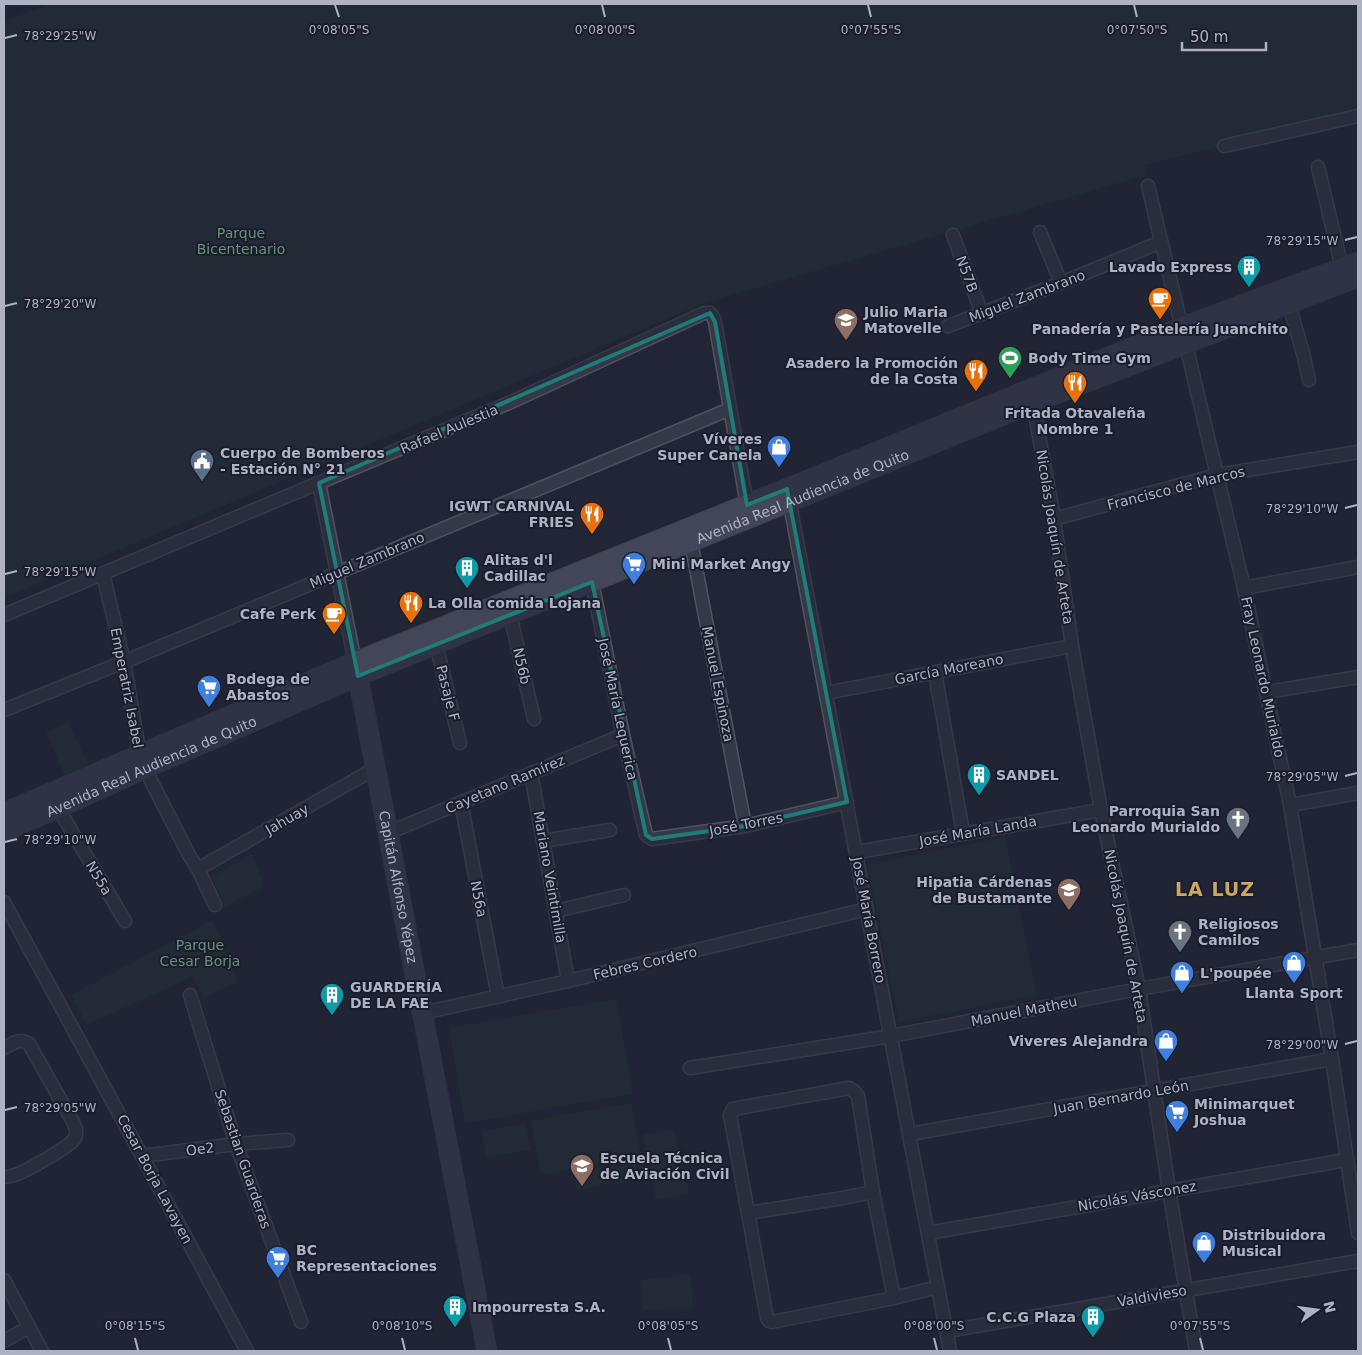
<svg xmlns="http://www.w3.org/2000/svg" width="1362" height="1355" font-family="'DejaVu Sans',sans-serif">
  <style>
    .green { fill: #243237 }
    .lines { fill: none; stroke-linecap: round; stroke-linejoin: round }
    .street-casing { stroke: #4f5261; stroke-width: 15 }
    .secondary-casing { stroke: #3e4150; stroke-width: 21 }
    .street { stroke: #353846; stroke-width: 12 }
    .secondary { stroke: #434659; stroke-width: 19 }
    .marked { fill: none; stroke: #1f7c76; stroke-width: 4; stroke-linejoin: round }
    .ticks { fill: none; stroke: #afb2c3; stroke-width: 2 }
    .labels { text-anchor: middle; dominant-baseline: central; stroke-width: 4; stroke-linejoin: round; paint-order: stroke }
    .park-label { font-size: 14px; fill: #68917b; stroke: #1a1d2b }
    .poi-label { font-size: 14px; font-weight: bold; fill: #afb2c3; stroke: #1a1d2b; text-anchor: start }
    .street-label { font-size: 14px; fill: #afb2c3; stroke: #1a1d2b }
    .district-label { font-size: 19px; font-weight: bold; letter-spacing: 1px; fill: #cba762; stroke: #1a1d2b }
    .ticks-label { font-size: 12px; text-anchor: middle; fill: #afb2c3; stroke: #1a1d2b; stroke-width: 4; stroke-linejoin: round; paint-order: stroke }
  </style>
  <rect width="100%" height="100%" fill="#212535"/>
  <g class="green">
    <polygon points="49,4 1358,4 1358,111 1144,165 1146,175 707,302 4,598 4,22"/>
    <polygon points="68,722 88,764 65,775 46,733"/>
    <polygon points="1005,837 1037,995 899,1022 867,865"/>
    <polygon points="252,854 264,886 225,907 212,877"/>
    <polygon points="213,920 238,982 203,997 193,976 87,1025 71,995"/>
    <polygon points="616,999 633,1094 465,1123 449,1028"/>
    <polygon points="631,1103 641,1156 541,1175 531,1121"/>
    <polygon points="526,1124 530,1150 486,1157 482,1131"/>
    <polygon points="674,1130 689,1193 656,1200 643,1135"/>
    <polygon points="642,1161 645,1178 614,1184 611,1167"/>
    <polygon points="604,1167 608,1184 577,1190 573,1173"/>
    <polygon points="690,1274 693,1307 643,1310 640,1280"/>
  </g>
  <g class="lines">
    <defs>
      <g id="street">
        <polyline points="1224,146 1358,116"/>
        <polyline points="1318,167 1342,268"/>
        <polyline points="1148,186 1244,588 1290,805 1332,1059 1358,1233"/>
        <polyline points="1040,232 1061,283"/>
        <polyline points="953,235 982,314"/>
        <polyline points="1289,304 1304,357 1309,380"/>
        <polyline points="948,326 1061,283 1161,242"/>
        <polyline points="1033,403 1054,519 1072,646 1101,810 1139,989 1169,1190 1196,1351"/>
        <polyline points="319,483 355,662"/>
        <polyline points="788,494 950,1351"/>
        <polyline points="1054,519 1217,475 1358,452"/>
        <polyline points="691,542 745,826"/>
        <polyline points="103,574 124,662 140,755 145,769 189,855 198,869 215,905"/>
        <polyline points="592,582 623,735 646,835 652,839 745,826 847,802"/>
        <polyline points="1244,588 1358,567"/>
        <polyline points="510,614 534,719"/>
        <polyline points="4,615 509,403 704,313 710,313 713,317 715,322 747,505"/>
        <polyline points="436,644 460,743"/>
        <polyline points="935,672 963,833"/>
        <polyline points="1267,692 1358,677"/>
        <polyline points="826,693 1072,646"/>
        <polyline points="4,710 131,659 730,409"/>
        <polyline points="531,773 568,981"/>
        <polyline points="461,802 498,997"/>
        <polyline points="1290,805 1358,793"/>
        <polyline points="58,808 125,921"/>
        <polyline points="388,833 623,735"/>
        <polyline points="543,841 610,830"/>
        <polyline points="857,852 1101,810"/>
        <polyline points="198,869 376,768"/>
        <polyline points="4,902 142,1156 247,1351"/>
        <polyline points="556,911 624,895"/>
        <polyline points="190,995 236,1144 301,1322"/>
        <polyline points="422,1013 568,981 867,909"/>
        <path d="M4,1048C12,1044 20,1037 29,1044L72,1120C75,1126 78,1132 75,1138C70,1147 26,1171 15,1175C11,1176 8,1177 4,1177"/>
        <polyline points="690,1068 891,1036 1139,989 1358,950"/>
        <polyline points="910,1134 1332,1059"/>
        <polyline points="142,1156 236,1144 288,1140"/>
        <polyline points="748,1213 837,1199 873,1192"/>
        <polyline points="928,1233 1346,1160"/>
        <polyline points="4,1280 42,1351"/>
        <polyline points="894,1298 873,1192 858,1096 854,1091 849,1088 733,1109 730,1115 748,1213 767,1318 769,1321 772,1322 894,1298 938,1287"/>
        <polyline points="947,1331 1358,1261"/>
        <polyline points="4,1341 29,1327"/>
      </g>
      <g id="secondary">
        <path id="s1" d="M356,666L487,1351"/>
        <polyline points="4,813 355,662 808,480 1182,327 1358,262"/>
        <path id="s2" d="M4,831L58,808L153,765L358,676L510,614L592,582L1033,403L1358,277"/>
      </g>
    </defs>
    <use href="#street" class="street-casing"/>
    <use href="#secondary" class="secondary-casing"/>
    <use href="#street" class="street"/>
    <use href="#secondary" class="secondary"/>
  </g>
  <path d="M0 0H1362V1355H0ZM710,313L715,322L747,505L787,489L847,802L745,826L652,839L646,835L592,582L358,676L319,483Z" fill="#212535" fill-opacity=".55" fill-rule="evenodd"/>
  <path class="marked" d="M710,313L715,322L747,505L787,489L847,802L745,826L652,839L646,835L592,582L358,676L319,483Z"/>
  <path class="ticks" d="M335,5L339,17M602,5L605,17M868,5L871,17M1134,5L1137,17M5,38L17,35M1345,240L1357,237M5,306L17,303M1345,508L1357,505M5,574L17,571M1345,776L1357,773M5,842L17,839M1345,1044L1357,1041M5,1110L17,1107M135,1338L138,1350M402,1338L405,1350M668,1338L671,1350M934,1338L937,1350M1200,1338L1203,1350"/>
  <defs>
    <symbol id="building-pin" viewBox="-11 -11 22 30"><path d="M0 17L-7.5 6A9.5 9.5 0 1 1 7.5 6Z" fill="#0f9aa8" stroke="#1a1d2b"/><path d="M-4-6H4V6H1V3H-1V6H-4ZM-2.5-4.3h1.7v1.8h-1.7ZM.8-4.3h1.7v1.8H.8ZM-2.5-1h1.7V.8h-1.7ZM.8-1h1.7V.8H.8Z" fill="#fff"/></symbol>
    <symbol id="cafe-pin" viewBox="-11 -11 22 30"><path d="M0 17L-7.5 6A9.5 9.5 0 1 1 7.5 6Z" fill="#e8710a" stroke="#1a1d2b"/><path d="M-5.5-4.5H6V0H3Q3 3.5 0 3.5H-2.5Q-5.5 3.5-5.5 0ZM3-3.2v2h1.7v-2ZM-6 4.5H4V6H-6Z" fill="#fff"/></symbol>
    <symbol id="school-pin" viewBox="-11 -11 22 30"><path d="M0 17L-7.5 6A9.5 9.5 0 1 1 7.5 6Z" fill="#8d6e63" stroke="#1a1d2b"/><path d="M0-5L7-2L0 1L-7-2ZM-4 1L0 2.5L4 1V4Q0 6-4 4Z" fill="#fff"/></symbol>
    <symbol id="stadium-pin" viewBox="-11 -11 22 30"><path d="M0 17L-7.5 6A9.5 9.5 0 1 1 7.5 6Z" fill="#2e9e5b" stroke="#1a1d2b"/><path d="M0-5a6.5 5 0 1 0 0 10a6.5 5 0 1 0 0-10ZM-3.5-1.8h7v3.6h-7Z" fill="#fff"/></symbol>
    <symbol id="restaurant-pin" viewBox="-11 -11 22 30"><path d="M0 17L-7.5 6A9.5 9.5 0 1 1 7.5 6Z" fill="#e8710a" stroke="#1a1d2b"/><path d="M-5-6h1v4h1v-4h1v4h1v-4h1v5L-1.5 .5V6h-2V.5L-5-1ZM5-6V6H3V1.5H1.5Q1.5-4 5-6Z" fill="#fff"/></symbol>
    <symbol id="shop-pin" viewBox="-11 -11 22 30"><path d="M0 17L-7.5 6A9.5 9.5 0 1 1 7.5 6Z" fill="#3f7fe0" stroke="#1a1d2b"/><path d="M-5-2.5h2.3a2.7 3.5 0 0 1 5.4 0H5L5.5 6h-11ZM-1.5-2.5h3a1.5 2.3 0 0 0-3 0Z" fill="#fff"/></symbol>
    <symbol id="civic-pin" viewBox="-11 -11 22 30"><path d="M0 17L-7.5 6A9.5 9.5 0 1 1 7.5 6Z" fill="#5c6f8a" stroke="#1a1d2b"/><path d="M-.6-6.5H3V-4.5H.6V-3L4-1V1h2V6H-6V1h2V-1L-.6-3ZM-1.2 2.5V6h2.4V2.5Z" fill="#fff"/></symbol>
    <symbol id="supermarket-pin" viewBox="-11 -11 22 30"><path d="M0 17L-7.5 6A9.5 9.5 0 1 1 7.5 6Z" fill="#3f7fe0" stroke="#1a1d2b"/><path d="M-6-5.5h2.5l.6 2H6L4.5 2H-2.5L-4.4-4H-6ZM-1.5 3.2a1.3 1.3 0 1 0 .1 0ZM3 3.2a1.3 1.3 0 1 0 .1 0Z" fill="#fff"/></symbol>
    <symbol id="church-pin" viewBox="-11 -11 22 30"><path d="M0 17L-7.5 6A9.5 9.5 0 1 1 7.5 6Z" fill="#6b7280" stroke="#1a1d2b"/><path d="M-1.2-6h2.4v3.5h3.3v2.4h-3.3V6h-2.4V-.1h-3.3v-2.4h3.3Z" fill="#fff"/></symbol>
    <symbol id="university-pin" viewBox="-11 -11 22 30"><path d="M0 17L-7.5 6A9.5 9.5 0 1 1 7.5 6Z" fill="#8d6e63" stroke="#1a1d2b"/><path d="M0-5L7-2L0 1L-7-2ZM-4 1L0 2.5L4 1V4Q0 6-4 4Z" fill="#fff"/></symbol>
  </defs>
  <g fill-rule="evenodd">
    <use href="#building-pin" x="1235" y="253" width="28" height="38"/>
    <use href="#cafe-pin" x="1146" y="285" width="28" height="38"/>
    <use href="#school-pin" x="832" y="306" width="28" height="38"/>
    <use href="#stadium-pin" x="996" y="344" width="28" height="38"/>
    <use href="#restaurant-pin" x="962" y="357" width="28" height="38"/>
    <use href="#restaurant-pin" x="1061" y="369" width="28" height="38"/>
    <use href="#shop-pin" x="765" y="433" width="28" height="38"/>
    <use href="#civic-pin" x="188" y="447" width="28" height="38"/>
    <use href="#restaurant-pin" x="578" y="500" width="28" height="38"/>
    <use href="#supermarket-pin" x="620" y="550" width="28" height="38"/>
    <use href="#building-pin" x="453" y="554" width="28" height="38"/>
    <use href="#restaurant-pin" x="397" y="589" width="28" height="38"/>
    <use href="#cafe-pin" x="320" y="600" width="28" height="38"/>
    <use href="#supermarket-pin" x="195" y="673" width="28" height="38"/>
    <use href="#building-pin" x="965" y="761" width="28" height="38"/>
    <use href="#church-pin" x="1224" y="805" width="28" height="38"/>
    <use href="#university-pin" x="1055" y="876" width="28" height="38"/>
    <use href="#church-pin" x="1166" y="918" width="28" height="38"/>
    <use href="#shop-pin" x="1280" y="949" width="28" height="38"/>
    <use href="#shop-pin" x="1168" y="959" width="28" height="38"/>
    <use href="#building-pin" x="318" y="981" width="28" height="38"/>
    <use href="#shop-pin" x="1152" y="1027" width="28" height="38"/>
    <use href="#supermarket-pin" x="1163" y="1098" width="28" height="38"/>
    <use href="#university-pin" x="568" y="1152" width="28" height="38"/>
    <use href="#shop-pin" x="1190" y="1229" width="28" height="38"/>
    <use href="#supermarket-pin" x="264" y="1244" width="28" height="38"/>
    <use href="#building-pin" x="441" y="1293" width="28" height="38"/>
    <use href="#building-pin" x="1079" y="1303" width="28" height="38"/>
  </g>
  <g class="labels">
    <g class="park-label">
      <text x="241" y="233">Parque<tspan x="241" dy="16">Bicentenario</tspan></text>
      <text x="200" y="945">Parque<tspan x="200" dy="16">Cesar Borja</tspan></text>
    </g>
    <g class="poi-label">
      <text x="1232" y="267" text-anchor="end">Lavado Express</text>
      <text x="864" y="312">Julio Maria<tspan x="864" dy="16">Matovelle</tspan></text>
      <text x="1160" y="329" text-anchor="middle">Panadería y Pastelería Juanchito</text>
      <text x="1028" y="358">Body Time Gym</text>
      <text x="958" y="363" text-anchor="end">Asadero la Promoción<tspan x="958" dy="16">de la Costa</tspan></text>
      <text x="1075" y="413" text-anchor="middle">Fritada Otavaleña<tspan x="1075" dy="16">Nombre 1</tspan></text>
      <text x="762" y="439" text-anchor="end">Víveres<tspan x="762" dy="16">Super Canela</tspan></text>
      <text x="220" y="453">Cuerpo de Bomberos<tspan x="220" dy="16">- Estación N° 21</tspan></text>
      <text x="574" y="506" text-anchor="end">IGWT CARNIVAL<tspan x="574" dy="16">FRIES</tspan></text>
      <text x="484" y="560">Alitas d'l<tspan x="484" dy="16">Cadillac</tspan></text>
      <text x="652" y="564">Mini Market Angy</text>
      <text x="428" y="603">La Olla comida Lojana</text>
      <text x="316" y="614" text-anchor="end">Cafe Perk</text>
      <text x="226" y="679">Bodega de<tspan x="226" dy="16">Abastos</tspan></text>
      <text x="996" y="775">SANDEL</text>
      <text x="1220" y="811" text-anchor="end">Parroquia San<tspan x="1220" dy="16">Leonardo Murialdo</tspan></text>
      <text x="1052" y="882" text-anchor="end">Hipatia Cárdenas<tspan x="1052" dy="16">de Bustamante</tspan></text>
      <text x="1198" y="924">Religiosos<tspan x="1198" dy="16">Camilos</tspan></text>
      <text x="1200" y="973">L'poupée</text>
      <text x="350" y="987">GUARDERÍA<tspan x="350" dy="16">DE LA FAE</tspan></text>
      <text x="1294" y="993" text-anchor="middle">Llanta Sport</text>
      <text x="1148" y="1041" text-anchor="end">Viveres Alejandra</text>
      <text x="1194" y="1104">Minimarquet<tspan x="1194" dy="16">Joshua</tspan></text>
      <text x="600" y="1158">Escuela Técnica<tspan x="600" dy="16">de Aviación Civil</tspan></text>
      <text x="1222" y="1235">Distribuidora<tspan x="1222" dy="16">Musical</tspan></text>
      <text x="296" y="1250">BC<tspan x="296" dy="16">Representaciones</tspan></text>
      <text x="472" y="1307">Impourresta S.A.</text>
      <text x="1076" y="1317" text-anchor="end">C.C.G Plaza</text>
    </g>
    <g class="street-label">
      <text transform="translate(967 274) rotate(70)">N57B</text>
      <text transform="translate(1027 296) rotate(-21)">Miguel Zambrano</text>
      <text transform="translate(449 429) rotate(-23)">Rafael Aulestia</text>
      <text transform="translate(1176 488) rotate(-14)">Francisco de Marcos</text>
      <text stroke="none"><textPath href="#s2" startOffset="866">Avenida Real Audiencia de Quito</textPath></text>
      <text transform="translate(1055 537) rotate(81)">Nicolás Joaquín de Arteta</text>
      <text transform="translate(367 560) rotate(-23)">Miguel Zambrano</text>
      <text transform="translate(522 666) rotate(77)">N56b</text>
      <text transform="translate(949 669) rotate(-11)">García Moreano</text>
      <text transform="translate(1263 677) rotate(78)">Fray Leonardo Murialdo</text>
      <text transform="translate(718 684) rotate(79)">Manuel Espinoza</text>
      <text transform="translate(127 688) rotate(79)">Emperatriz Isabel</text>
      <text transform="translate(448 693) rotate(76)">Pasaje F</text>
      <text transform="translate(618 709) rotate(78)">José María Lequerica</text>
      <text stroke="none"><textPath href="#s2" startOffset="161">Avenida Real Audiencia de Quito</textPath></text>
      <text transform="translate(505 784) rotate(-23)">Cayetano Ramírez</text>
      <text transform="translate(287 819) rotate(-30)">Jahuay</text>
      <text transform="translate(746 824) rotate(-11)">José Torres</text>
      <text transform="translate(978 831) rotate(-10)">José María Landa</text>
      <text transform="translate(550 877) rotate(80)">Mariano Veintimilla</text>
      <text transform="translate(99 878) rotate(59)">N55a</text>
      <text stroke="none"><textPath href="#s1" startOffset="225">Capitán Alfonso Yépez</textPath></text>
      <text transform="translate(479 899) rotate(79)">N56a</text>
      <text transform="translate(869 920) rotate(79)">José María Borrero</text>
      <text transform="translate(1126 936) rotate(79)">Nicolás Joaquín de Arteta</text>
      <text transform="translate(645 963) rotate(-13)">Febres Cordero</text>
      <text transform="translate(1024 1011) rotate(-11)">Manuel Matheu</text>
      <text transform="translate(1121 1097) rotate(-10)">Juan Bernardo León</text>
      <text transform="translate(200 1149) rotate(-7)">Oe2</text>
      <text transform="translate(243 1159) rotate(71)">Sebastian Guarderas</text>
      <text transform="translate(155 1179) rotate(62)">Cesar Borja Lavayen</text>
      <text transform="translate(1137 1196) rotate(-10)">Nicolás Vásconez</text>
      <text transform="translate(1152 1296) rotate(-10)">Valdivieso</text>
    </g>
    <g class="district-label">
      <text x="1215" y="889">LA LUZ</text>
    </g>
  </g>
  <g class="ticks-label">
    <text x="339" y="34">0°08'05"S</text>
    <text x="605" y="34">0°08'00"S</text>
    <text x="871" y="34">0°07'55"S</text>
    <text x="1137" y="34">0°07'50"S</text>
    <text x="60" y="40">78°29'25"W</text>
    <text x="1302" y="245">78°29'15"W</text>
    <text x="60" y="308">78°29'20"W</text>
    <text x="1302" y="513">78°29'10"W</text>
    <text x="60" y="576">78°29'15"W</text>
    <text x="1302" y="781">78°29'05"W</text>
    <text x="60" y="844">78°29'10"W</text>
    <text x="1302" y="1049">78°29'00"W</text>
    <text x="60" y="1112">78°29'05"W</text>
    <text x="135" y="1330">0°08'15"S</text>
    <text x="402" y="1330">0°08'10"S</text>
    <text x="668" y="1330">0°08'05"S</text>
    <text x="934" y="1330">0°08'00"S</text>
    <text x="1200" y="1330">0°07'55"S</text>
  </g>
  <rect width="1362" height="1355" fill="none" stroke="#afb2c3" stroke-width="10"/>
  <g transform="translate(1317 1310) rotate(76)" stroke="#1a1d2b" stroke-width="4" paint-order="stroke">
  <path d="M0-4L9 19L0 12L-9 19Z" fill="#afb2c3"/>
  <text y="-8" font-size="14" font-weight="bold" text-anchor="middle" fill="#afb2c3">N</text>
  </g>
  <path d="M1182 42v8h84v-8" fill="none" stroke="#afb2c3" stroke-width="2.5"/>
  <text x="1190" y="42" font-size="15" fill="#afb2c3" stroke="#1a1d2b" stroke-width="4" paint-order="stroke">50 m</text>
</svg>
